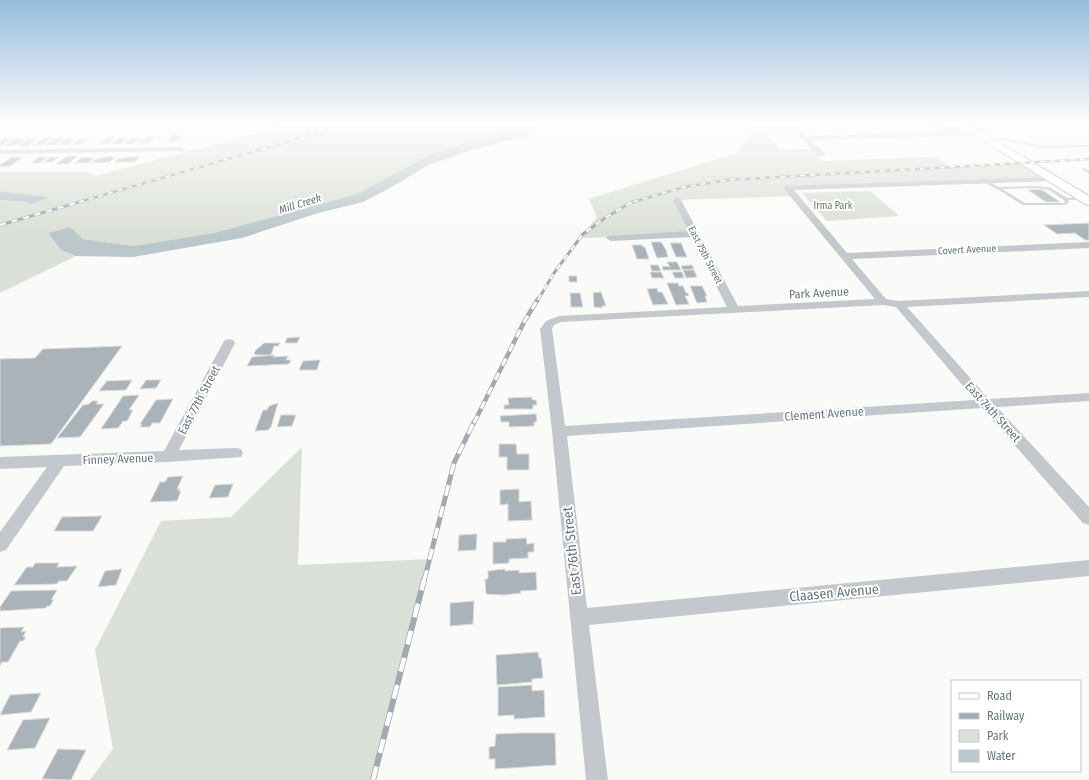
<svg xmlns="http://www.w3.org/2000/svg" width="1089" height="780" font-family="'Fira Sans Condensed',sans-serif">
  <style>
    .green { fill: #dadfd7 }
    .water { fill: #bbc7cb }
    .building { fill: #aab3b9; stroke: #dcdcda }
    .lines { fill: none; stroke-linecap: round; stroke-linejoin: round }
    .secondary-casing { stroke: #b3babf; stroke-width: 2 }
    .lane { fill: #c3c8cc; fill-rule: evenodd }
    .street { fill: #c3c8cc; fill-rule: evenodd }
    .secondary { fill: #fff; fill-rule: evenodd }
    .rail-far4-casing { stroke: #a2aab0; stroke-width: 2.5 }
    .rail-far3-casing { stroke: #a2aab0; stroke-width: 3 }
    .rail-far2-casing { stroke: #a2aab0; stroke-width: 4.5 }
    .rail-far1-casing { stroke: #a2aab0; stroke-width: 5 }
    .rail-casing { stroke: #a2aab0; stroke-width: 6 }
    .rail-far4 { stroke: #fff; stroke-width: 1.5; stroke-dasharray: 5; stroke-linecap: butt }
    .rail-far3 { stroke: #fff; stroke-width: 2; stroke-dasharray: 6; stroke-linecap: butt }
    .rail-far2 { stroke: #fff; stroke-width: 3; stroke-dasharray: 8; stroke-linecap: butt }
    .rail-far1 { stroke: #fff; stroke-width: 3.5; stroke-dasharray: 11; stroke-linecap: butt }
    .rail { stroke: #fff; stroke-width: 4.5; stroke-dasharray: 14; stroke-linecap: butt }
    .labels { text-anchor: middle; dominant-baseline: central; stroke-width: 4; stroke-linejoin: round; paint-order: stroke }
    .far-park-label { font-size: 10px; fill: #687a64; stroke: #fff }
    .far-street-label { font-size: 10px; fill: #657683; stroke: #fff }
    .far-water-label { font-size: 11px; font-style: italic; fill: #60757c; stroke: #fff }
    .street-label { font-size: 12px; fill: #657683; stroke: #fff }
    .near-street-label { font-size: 14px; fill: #657683; stroke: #fff }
  </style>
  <rect width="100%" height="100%" fill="#fafaf8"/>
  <g class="green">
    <polygon points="287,125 515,125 509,129 433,153 357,194 214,233 133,246 83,239 70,227 48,233 61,250 76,256 0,293 0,200 26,202 31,204 41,196 0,191 0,172 89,172 96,176"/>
    <polygon points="752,125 791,125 800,134 767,135 780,150 817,149 822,154 818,156 822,161 936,157 950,167 1025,163 1053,179 789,188 795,196 677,200 694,234 580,238 597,217 589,199 736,153 753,130"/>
    <polygon points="870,191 899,216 827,221 802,193"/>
    <polygon points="302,447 298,565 430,559 373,780 90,780 113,749 95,650 161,521 231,517"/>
  </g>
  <g class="water">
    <polygon points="515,125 537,125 533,130 523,137 472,150 428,165 390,188 363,202 318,213 242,238 133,257 76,256 61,250 48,233 70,227 83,239 133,246 214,233 357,194 433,153 509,129"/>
    <polygon points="0,191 41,196 49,198 31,204 26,202 0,200"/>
  </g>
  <g class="building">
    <polygon points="943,126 955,126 963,131 938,131 933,128 946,128"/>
    <polygon points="173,135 184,135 177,141 166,142"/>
    <polygon points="116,136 109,144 98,144 109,137"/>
    <polygon points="39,137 28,146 18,146 29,139"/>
    <polygon points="45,137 53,138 42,145 32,146"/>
    <polygon points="121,137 128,138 121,144 111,144"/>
    <polygon points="147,137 155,137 148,143 138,143"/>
    <polygon points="5,138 12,139 0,146 0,140"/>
    <polygon points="56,138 66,138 55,145 45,145"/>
    <polygon points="68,138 73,139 70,140 75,140 68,145 58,145"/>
    <polygon points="131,138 141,138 135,143 124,144"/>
    <polygon points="15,139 26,139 14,146 4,146"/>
    <polygon points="81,139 89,139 81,144 71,145"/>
    <polygon points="67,156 78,156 68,164 56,164"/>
    <polygon points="112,156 112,158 116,157 110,162 91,163 96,159"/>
    <polygon points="12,157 23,157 10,166 0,167 0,165"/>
    <polygon points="39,157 48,157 40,163 31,163"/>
    <polygon points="51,157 59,157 52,162 44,162"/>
    <polygon points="91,157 89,158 94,158 88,163 75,163 81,158"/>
    <polygon points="128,157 140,157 134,162 114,162 118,159"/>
    <polygon points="1041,189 1060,202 1046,202 1028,190"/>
    <polygon points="1089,223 1089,240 1085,240 1075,233 1057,234 1044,225"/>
    <polygon points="651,242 661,242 666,250 668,257 657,258"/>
    <polygon points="670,243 681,243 687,257 676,257"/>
    <polygon points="632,245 642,245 643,247 645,247 649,259 637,259"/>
    <polygon points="667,262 677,262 681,270 663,270 662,266 670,267"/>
    <polygon points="650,265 658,265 661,271 652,271"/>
    <polygon points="692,265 694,269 683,270 681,266"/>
    <polygon points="683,270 694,270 697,277 686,278"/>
    <polygon points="650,272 661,272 664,278 652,278"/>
    <polygon points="672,272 682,272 684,278 675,278"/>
    <rect x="569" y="276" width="8" height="6"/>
    <polygon points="667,283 678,283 679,286 683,286 686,293 688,293 689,296 685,296 689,304 676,305"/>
    <polygon points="690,286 702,286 707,296 705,296 707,302 697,303"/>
    <polygon points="657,288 658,292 662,292 668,304 653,305 647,289"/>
    <polygon points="601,292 606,306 602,306 602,308 594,307 593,293"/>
    <polygon points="570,293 580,293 583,307 571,307"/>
    <polygon points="300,337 297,343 285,343 287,338"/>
    <polygon points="264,343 280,343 278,346 274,346 271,355 256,355 254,353 256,350"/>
    <polygon points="122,346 51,444 0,446 0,359 35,358 43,349"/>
    <polygon points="274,355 273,357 288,356 286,360 291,360 289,364 247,366 252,357"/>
    <polygon points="320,360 317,370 299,370 303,361"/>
    <polygon points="132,380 126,390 99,391 107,381"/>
    <polygon points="146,380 161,380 156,388 140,389"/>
    <polygon points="139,395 129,410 133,410 127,421 123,421 118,428 101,429 123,396"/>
    <polygon points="532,397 532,400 536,400 537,405 533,405 533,409 504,409 504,405 509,405 508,398"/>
    <polygon points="173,399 160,423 152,423 150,427 140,427 142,424 140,424 156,400"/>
    <polygon points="92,401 98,401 96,404 104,404 80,437 57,438 83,405 89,404"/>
    <polygon points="278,403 271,427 268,430 255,431 263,410 267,410 269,406"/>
    <polygon points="533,414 536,414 537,422 534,422 534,426 509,427 509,422 501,422 500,416"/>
    <polygon points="281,415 296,415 292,426 277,427"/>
    <polygon points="499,444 516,444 517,454 529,454 529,470 507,470 507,457 499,457"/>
    <polygon points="183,476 177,489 180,488 178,491 181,491 177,501 150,502 160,482 165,482 168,477"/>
    <polygon points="233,484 228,497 209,498 215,485"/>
    <polygon points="519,489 519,502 531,501 532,520 508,521 508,504 500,505 500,490"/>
    <polygon points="102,516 93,531 54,531 62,517"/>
    <polygon points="477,534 476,550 458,551 459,535"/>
    <polygon points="526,538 527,544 534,543 534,552 528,552 528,558 509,559 509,563 493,564 493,542 506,542 506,539"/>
    <polygon points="35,563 59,563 57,567 77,566 67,581 59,581 57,584 14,585 27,567 33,567"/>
    <polygon points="122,569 116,585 98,587 105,571"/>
    <polygon points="505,569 505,571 519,570 519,573 536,572 537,590 520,591 521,593 504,595 486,594 485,579 488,579 488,571"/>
    <polygon points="57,590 51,600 54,599 50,606 47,606 46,608 0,611 0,607 11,591"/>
    <polygon points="474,601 473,624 450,626 450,603"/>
    <polygon points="24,627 21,632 26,631 23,637 26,637 23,641 20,641 8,662 2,662 0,666 0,628"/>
    <polygon points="538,652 539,658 541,658 543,678 532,679 532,682 497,685 496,655"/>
    <polygon points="532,685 532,691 544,690 545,717 514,719 514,715 498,716 498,687"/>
    <polygon points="41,693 31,712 0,715 10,695"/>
    <polygon points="50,718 35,748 7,750 23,720"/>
    <polygon points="522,733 555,733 556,765 495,769 495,759 489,759 489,747 495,746 496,734"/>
    <polygon points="58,749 86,750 71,780 42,779"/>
  </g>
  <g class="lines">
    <defs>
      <polygon id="secondary" points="959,125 970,125 1089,196 1089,205 1085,204"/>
    </defs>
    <use href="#secondary" class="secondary-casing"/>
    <g class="lane">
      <polygon points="984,137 1002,138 1043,146 1089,145 1089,147 1043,148 1002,140 985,139 983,138"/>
      <polygon points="1083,168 1085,168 1089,171 1089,174 1083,170"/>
      <path d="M983,180H985L999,187L1039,186L1051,188L1067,198H1084L1086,199L1084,200H1068L1069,202L1065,205H1023L997,189L983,182ZM1039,188L1049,190L1064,200L1065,202L1064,203H1025L1002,189Z"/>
    </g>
    <g class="street">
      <polygon points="788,125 795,125 807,136 977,131 980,133 977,135 811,140 826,154 822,156 819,156"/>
      <polygon points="181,147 185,149 184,151 0,154 0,150"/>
      <path d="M1053,177L1057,179L1056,181L794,190L847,253L1089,242V248L852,259L886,299L899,301L1089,291V297L907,307L989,399L1089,393V401L997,407L1089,507V525L1083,523L982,408L567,436L587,608L1089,560V576L589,625L608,780H586L552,431L540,329L546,321L559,316L727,307L691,237L611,241L606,238L608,236L689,231L673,200L677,197L681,200L738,306L875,299L785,190L784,188L785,186ZM883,305L896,307L975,400L565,426L552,329L554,325L561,322Z"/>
      <polygon points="229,339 233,340 235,343 179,450 236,448 241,449 243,453 241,457 168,462 64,466 6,550 0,552 0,532 47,467 0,469 0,457 164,451 223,343 225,340"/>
    </g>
    <use href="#secondary" class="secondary"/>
    <defs>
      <g id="rail-far4">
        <polyline points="79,202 345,125"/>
        <polyline points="633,202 684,187 728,180 1089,159"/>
      </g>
      <g id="rail-far3">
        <polyline points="0,225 83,201"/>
        <polyline points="538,300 554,273 583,234 605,218 630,203 636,201"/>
      </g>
      <polyline id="rail-far2" points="474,423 524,322 538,299"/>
      <polyline id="rail-far1" points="424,581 454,463 474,422"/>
      <polyline id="rail" points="373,780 424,580"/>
    </defs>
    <use href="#rail-far4" class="rail-far4-casing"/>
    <use href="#rail-far3" class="rail-far3-casing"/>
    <use href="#rail-far2" class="rail-far2-casing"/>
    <use href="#rail-far1" class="rail-far1-casing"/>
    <use href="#rail" class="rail-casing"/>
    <use href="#rail-far4" class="rail-far4"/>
    <use href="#rail-far3" class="rail-far3"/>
    <use href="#rail-far2" class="rail-far2"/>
    <use href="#rail-far1" class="rail-far1"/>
    <use href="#rail" class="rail"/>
  </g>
  <linearGradient id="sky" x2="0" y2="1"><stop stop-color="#96bcdc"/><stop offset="0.53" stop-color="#fdfdfc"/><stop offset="1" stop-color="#fdfdfc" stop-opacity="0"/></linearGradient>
  <rect width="1089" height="234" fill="url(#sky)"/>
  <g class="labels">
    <g class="far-park-label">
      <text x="833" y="206">Irma Park</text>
    </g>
    <g class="far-street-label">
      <text transform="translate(967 250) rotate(-3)">Covert Avenue</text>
      <text transform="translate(705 255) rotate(63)">East 75th Street</text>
    </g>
    <g class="far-water-label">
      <text transform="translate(300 204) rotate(-17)">Mill Creek</text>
    </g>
    <g class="street-label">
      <text transform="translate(819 293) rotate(-3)">Park Avenue</text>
      <text transform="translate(199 400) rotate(-62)">East 77th Street</text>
      <text transform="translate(993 412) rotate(48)">East 74th Street</text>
      <text transform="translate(824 414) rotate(-4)">Clement Avenue</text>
      <text transform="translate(118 459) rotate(-2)">Finney Avenue</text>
    </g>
    <g class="near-street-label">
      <text transform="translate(572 551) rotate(-96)">East 76th Street</text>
      <text transform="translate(834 593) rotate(-5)">Claasen Avenue</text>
    </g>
  </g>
  <rect x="951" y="680" width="130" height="92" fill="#ffffff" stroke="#c1c8cd"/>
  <rect x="959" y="693" width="20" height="6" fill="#ffffff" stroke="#c1c8cd"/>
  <text x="987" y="700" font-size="12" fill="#657683">Road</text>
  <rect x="959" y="713" width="20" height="6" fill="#a2aab0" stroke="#c1c8cd"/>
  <text x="987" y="720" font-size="12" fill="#657683">Railway</text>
  <rect x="959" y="730" width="20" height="12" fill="#dadfd7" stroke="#c1c8cd"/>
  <text x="987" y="740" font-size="12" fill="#657683">Park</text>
  <rect x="959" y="750" width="20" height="12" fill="#bbc7cb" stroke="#c1c8cd"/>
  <text x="987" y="760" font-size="12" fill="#657683">Water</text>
</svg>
